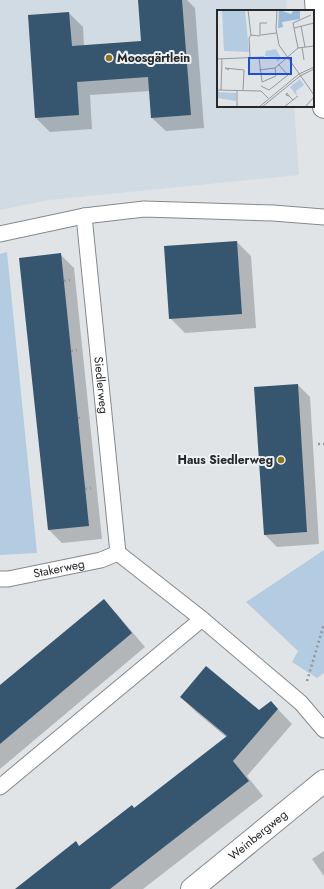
<svg xmlns="http://www.w3.org/2000/svg" width="324" height="889" font-family="Jost,sans-serif">
  <style>
    .built { fill: #d0dbe3 }
    .green { fill: #b3cce1 }
    .shadow { fill: #0003 }
    .building { fill: #365670 }
    .lines { fill: none; stroke-linecap: round; stroke-linejoin: round }
    .service-casing { stroke: #85898c; stroke-width: 17 }
    .minor-casing { stroke: #85898c; stroke-width: 24 }
    .tertiary-casing { stroke: #85898c; stroke-width: 24 }
    .path { stroke: #949799; stroke-width: 2.5; stroke-dasharray: 2 3; stroke-linecap: butt }
    .service { stroke: #fff; stroke-width: 15 }
    .minor { stroke: #fff; stroke-width: 22 }
    .tertiary { stroke: #fff; stroke-width: 22 }
    .poi-dot { fill: #8d7519; stroke: #edf1f4; stroke-width: 1.5 }
    .labels { text-anchor: middle; dominant-baseline: central; stroke-width: 4; stroke-linejoin: round; paint-order: stroke }
    .poi-label { font-size: 12px; font-weight: bold; fill: #27282a; stroke: #edf1f4; text-anchor: start }
    .street-label { font-size: 12px; fill: #27282a; stroke: #edf1f4 }
    .inset-road { fill: none; stroke: #96999b; stroke-width: 1 }
    .view { fill: #1d4ed8; fill-opacity: 0.15; stroke: #1d4ed8; stroke-width: 2 }
    .inset-edge { fill: none; stroke: #27282a; stroke-width: 2 }
  </style>
  <rect width="100%" height="100%" fill="#e0e4e7"/>
  <polygon class="built" points="0,0 286,0 287,11 218,11 218,106 294,106 299,175 49,200 0,210"/>
  <g class="green">
    <polygon points="7,252 37,553 0,555 0,254"/>
    <polygon points="324,550 324,673 317,678 292,662 298,651 246,602"/>
  </g>
  <g class="shadow">
    <polygon points="139,0 187,0 195,8 204,128 166,131 152,118 150,91 90,95 92,129 50,132 36,118 29,16 69,13 83,27 84,46 142,42"/>
    <polygon points="237,242 251,256 256,328 185,333 170,318"/>
    <polygon points="60,254 74,268 102,539 62,543 49,530"/>
    <polygon points="298,385 310,397 319,544 277,547 265,535"/>
    <polygon points="103,600 117,614 145,647 0,769 0,686"/>
    <polygon points="181,697 259,712 271,702 292,724 247,776 263,796 143,889 17,889 134,809 226,737 196,712"/>
    <polygon points="324,851 324,876 312,859"/>
  </g>
  <g class="building">
    <polygon points="138,0 182,0 191,115 151,118 148,77 77,82 79,115 35,118 28,15 69,12 72,46 141,41"/>
    <polygon points="237,241 242,314 169,319 164,246"/>
    <polygon points="61,253 89,526 48,530 19,258"/>
    <polygon points="298,384 307,532 264,535 254,387"/>
    <polygon points="104,599 132,633 0,744 0,685"/>
    <polygon points="206,666 259,710 271,701 278,709 233,761 249,781 110,889 15,889 76,841 79,846 132,805 134,808 227,736 180,697"/>
  </g>
  <g class="lines">
    <defs>
      <g id="service">
        <path id="s1" d="M84,216L118,553"/>
        <polyline points="0,234 84,216 144,209 273,213 324,217"/>
        <polyline points="118,553 202,619 301,703 324,730"/>
        <path id="s2" d="M0,579H8L101,560L118,553"/>
        <polyline points="0,787 202,619"/>
      </g>
      <polyline id="minor" points="316,0 324,107"/>
      <g id="tertiary">
        <path id="s3" d="M192,889L324,781"/>
      </g>
    </defs>
    <use href="#service" class="service-casing"/>
    <use href="#minor" class="minor-casing"/>
    <use href="#tertiary" class="tertiary-casing"/>
    <g class="path">
      <polyline points="64,281 70,280"/>
      <polyline points="71,351 77,350"/>
      <polyline points="78,418 83,417"/>
      <polyline points="318,444 324,444"/>
      <polyline points="85,489 91,488"/>
      <polyline points="307,681 324,624"/>
    </g>
    <use href="#service" class="service"/>
    <use href="#minor" class="minor"/>
    <use href="#tertiary" class="tertiary"/>
  </g>
  <g class="poi-dot">
    <circle cx="109" cy="58" r="4"/>
    <circle cx="281" cy="460" r="4"/>
  </g>
  <g class="labels">
    <g class="poi-label">
      <text x="117" y="58">Moosgärtlein</text>
      <text x="273" y="460" text-anchor="end">Haus Siedlerweg</text>
    </g>
    <g class="street-label">
      <text stroke="none"><textPath href="#s1" startOffset="170">Siedlerweg</textPath></text>
      <text stroke="none"><textPath href="#s2" startOffset="60">Stakerweg</textPath></text>
      <text stroke="none"><textPath href="#s3" startOffset="85">Weinbergweg</textPath></text>
    </g>
  </g>
  <g transform="translate(217 10)">
    <rect width="97" height="97" fill="#e0e4e7"/>
    <path d="M5,0H28L32,42L7,41ZM59,39L64,48L61,52L57,47L48,46L49,41ZM83,69L87,75L79,81L80,86L73,77ZM0,82L19,83V91L0,88Z" fill="#b3cce1"/>
    <path d="M62,0L74,4L77,0H83V9L65,12L66,17L61,18Z" fill="#96bad7"/>
    <path class="inset-road" d="M31,0L34,25L32,28L33,48M60,0L59,19L62,35L97,85M84,16L88,37M77,18L97,13M34,25L43,26V13H50M44,25L59,23M85,37L87,50M81,38L76,13L94,5M42,48L45,72M0,49L47,47M58,58L81,38L97,36M12,60L8,58L27,60L26,81M42,60L58,58M45,72L59,66L58,58M44,76L52,80L71,65L61,54M0,80L44,81L51,88M4,80L5,49M20,81V97M72,86L69,85L70,83L72,86L76,90M42,97L82,64L97,57M45,97L83,66L97,59M67,97L81,86M88,97L97,87"/>
    <path class="view" d="M32,48H74V64H32Z"/>
    <rect width="97" height="97" class="inset-edge"/>
  </g>
</svg>
